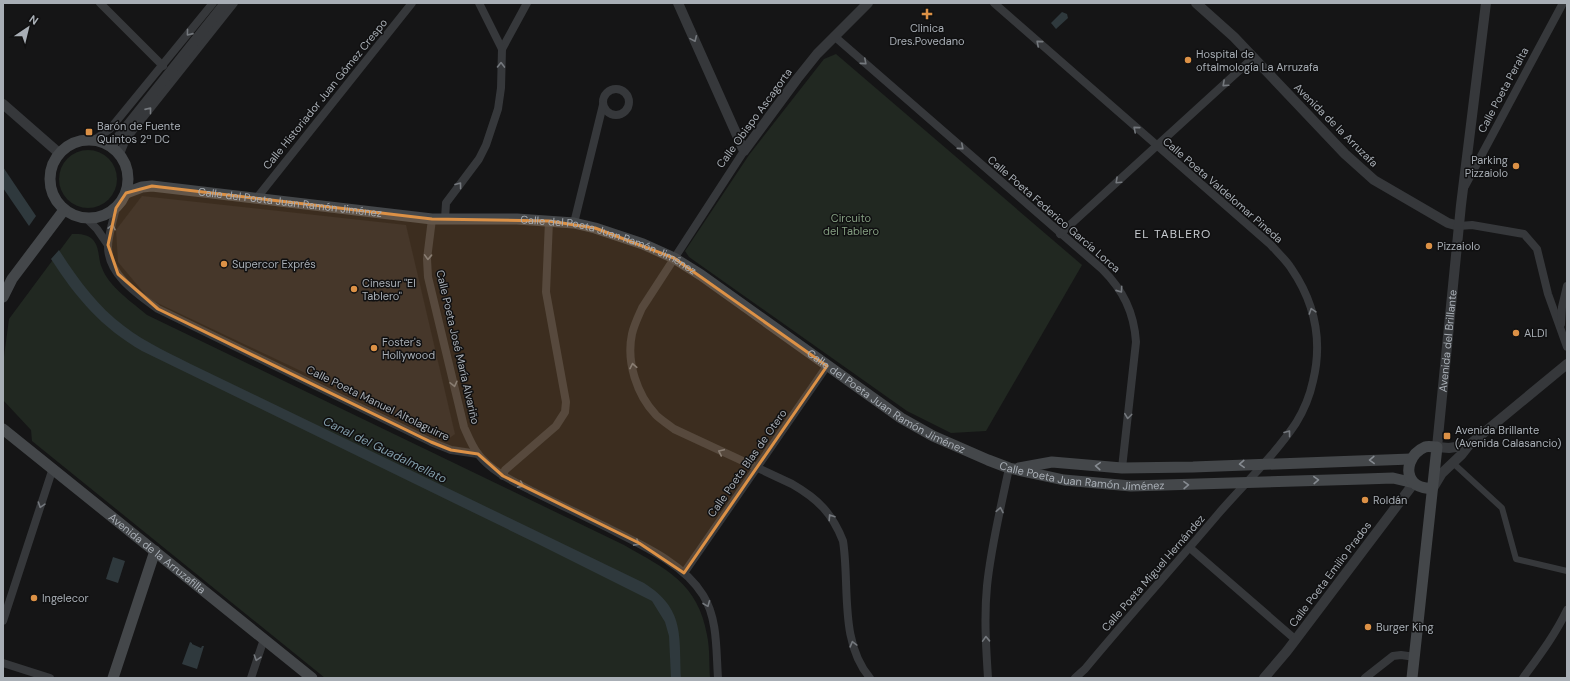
<svg xmlns="http://www.w3.org/2000/svg" width="1570" height="681" font-family="'DM Sans',sans-serif">
  <style>
    .built { fill: #212123 }
    .green { fill: #212821 }
    .water { fill: #2f393d }
    .lines { fill: none; stroke-linecap: round; stroke-linejoin: round }
    .pedestrian { stroke: #36383b; stroke-width: 6 }
    .minor { stroke: #36383b; stroke-width: 8 }
    .tertiary { stroke: #36383b; stroke-width: 10 }
    .secondary { stroke: #44474a; stroke-width: 11 }
    .oneway { stroke: #75797e }
    .oneway2 { stroke: #858a90 }
    .marked { fill: #dc9146; fill-opacity: 0.2; stroke: #dc9146; stroke-width: 3; stroke-linejoin: round }
    .poi-dot { fill: #dc9146; stroke: #101011; stroke-width: 1.5 }
    .labels { text-anchor: middle; dominant-baseline: central; stroke-width: 3; stroke-linejoin: round; paint-order: stroke }
    .poi-label { font-size: 11px; fill: #a8aeb5; stroke: #101011; text-anchor: start }
    .street-label { font-size: 11px; fill: #a8aeb5; stroke: #101011 }
    .park-label { font-size: 11px; fill: #849e81; stroke: #101011 }
    .neighbourhood-label { font-size: 12px; letter-spacing: 1px; fill: #c8ccd1; stroke: #101011 }
    .water-label { font-size: 12px; font-style: italic; fill: #839fac; stroke: #101011 }
  </style>
  <rect width="100%" height="100%" fill="#151516"/>
  <polygon class="built" points="142,196 406,225 455,434 447,440 149,299 118,262 116,230"/>
  <g class="green">
    <polygon points="836,54 1082,265 986,431 951,433 907,411 689,257 685,251 749,155 824,59"/>
    <circle cx="88" cy="179" r="29"/>
    <path d="M72,234C80,234 89,234 94,241C100,249 98,260 102,268C109,287 132,302 147,315L624,545C666,569 698,583 707,635C710,649 709,664 710,678H325L32,441L31,430L3,400V364L9,319Z"/>
  </g>
  <g class="water">
    <polygon points="1062,12 1067,14 1068,18 1056,29 1051,23"/>
    <polygon points="3,167 36,216 29,226 3,188"/>
    <path d="M59,250C77,278 97,306 124,326C146,343 173,355 199,368L644,583C685,609 679,635 681,678H671L669,636L665,622L652,601L538,544L142,351C101,327 77,299 51,259Z"/>
    <polygon points="113,557 125,561 118,583 106,579"/>
    <polygon points="190,642 192,643 192,644 201,648 202,646 204,646 197,669 182,664"/>
  </g>
  <g class="lines">
    <polyline class="pedestrian" points="1453,463 1502,508 1516,559 1567,571"/>
    <g class="minor">
      <polyline points="100,3 163,66"/>
      <path d="M994,3L1271,245C1278,253 1286,260 1291,268C1315,303 1323,340 1313,381C1310,395 1304,410 1296,423C1274,456 1245,483 1219,513C1175,565 1129,616 1085,669L1075,678"/>
      <path d="M834,36L1102,269C1123,290 1134,312 1136,342L1122,468"/>
      <polyline points="502,49 527,3"/>
      <circle cx="616" cy="102" r="13"/>
      <polyline points="94,140 110,129 213,3"/>
      <path d="M744,151L642,308C638,317 634,325 632,334C626,362 637,395 656,415C661,420 668,424 674,429L792,484C818,499 832,513 843,541C850,585 839,642 870,678"/>
      <polyline points="120,154 126,139 234,3"/>
      <polyline points="1465,186 1563,3"/>
      <polyline points="256,199 412,3"/>
      <path d="M116,208C113,220 109,233 108,245C107,274 137,294 158,309L431,442L451,450L478,454"/>
      <polyline points="87,219 97,229 108,245"/>
      <path d="M432,219L427,259L428,277L464,427C468,436 472,446 478,454C493,473 515,482 536,493C559,504 581,515 604,526C637,543 683,562 703,595C718,619 716,651 718,678"/>
      <polyline points="445,219 446,203 479,159 486,145 498,109 501,88 502,49 479,3"/>
      <polyline points="574,223 603,105"/>
      <polyline points="1459,226 1472,225 1524,234 1537,249 1548,294 1567,347"/>
      <polyline points="1060,234 1254,57"/>
      <polyline points="1561,324 1562,307 1567,286"/>
      <polyline points="503,476 505,470 556,426 565,412 566,402 546,292 549,221"/>
      <polyline points="1190,548 1296,640"/>
      <polyline points="684,573 827,366"/>
      <polyline points="3,621 53,468"/>
      <polyline points="3,663 50,678"/>
      <polyline points="251,678 264,639"/>
      <path d="M988,678C986,647 984,617 987,586C991,546 1001,507 1009,468"/>
      <polyline points="1365,678 1393,656 1401,655 1415,657"/>
      <path d="M1523,678C1539,656 1555,635 1567,610"/>
    </g>
    <g class="tertiary">
      <polyline points="678,3 744,151 797,79 817,54 868,3"/>
      <polyline points="1196,3 1234,37 1345,154 1374,180 1448,223 1459,226"/>
      <polyline points="3,104 59,153"/>
      <polyline points="111,146 225,3"/>
      <path id="s1" d="M1469,445L1449,448L1437,447L1461,205L1486,3"/>
      <polyline points="1433,488 1442,473 1462,454 1469,445 1567,364"/>
      <polyline points="1264,678 1287,651 1414,483"/>
    </g>
    <g class="secondary">
      <circle cx="89" cy="179" r="39"/>
      <path id="s2" d="M126,193L142,187L152,186L432,219H517L574,223L595,228L643,244L674,258L701,275L901,418L933,436L988,460L1009,468L1064,480L1131,486L1364,479L1393,478L1414,483"/>
      <polyline points="3,297 12,279 64,210"/>
      <path id="s3" d="M3,429L312,678"/>
      <polyline points="1019,468 1052,462 1122,468 1193,467 1411,459"/>
      <polyline points="113,678 155,551"/>
      <path d="M1412,678L1437,447C1433,447 1428,446 1425,447C1411,453 1403,471 1414,483C1419,488 1426,488 1432,489"/>
    </g>
  </g>
  <defs><path id="oneway-chevron" d="M-2-3.5L2.5 0L-2 3.5" fill="none" stroke-width="1.6" stroke-linecap="round" stroke-linejoin="round"/></defs>
  <g class="oneway">
    <use href="#oneway-chevron" transform="translate(189 33) rotate(129)"/>
    <use href="#oneway-chevron" transform="translate(694 39) rotate(66)"/>
    <use href="#oneway-chevron" transform="translate(1039 43) rotate(-139)"/>
    <use href="#oneway-chevron" transform="translate(864 62) rotate(41)"/>
    <use href="#oneway-chevron" transform="translate(501 65) rotate(-89)"/>
    <use href="#oneway-chevron" transform="translate(1225 84) rotate(138)"/>
    <use href="#oneway-chevron" transform="translate(149 110) rotate(-51)"/>
    <use href="#oneway-chevron" transform="translate(1136 129) rotate(-139)"/>
    <use href="#oneway-chevron" transform="translate(961 147) rotate(41)"/>
    <use href="#oneway-chevron" transform="translate(1118 181) rotate(137)"/>
    <use href="#oneway-chevron" transform="translate(459 185) rotate(-53)"/>
    <use href="#oneway-chevron" transform="translate(112 227) rotate(-78)"/>
    <use href="#oneway-chevron" transform="translate(428 257) rotate(92)"/>
    <use href="#oneway-chevron" transform="translate(1120 290) rotate(55)"/>
    <use href="#oneway-chevron" transform="translate(1312 311) rotate(-108)"/>
    <use href="#oneway-chevron" transform="translate(633 366) rotate(-101)"/>
    <use href="#oneway-chevron" transform="translate(454 384) rotate(77)"/>
    <use href="#oneway-chevron" transform="translate(1128 416) rotate(97)"/>
    <use href="#oneway-chevron" transform="translate(1288 433) rotate(-53)"/>
    <use href="#oneway-chevron" transform="translate(721 452) rotate(-155)"/>
    <use href="#oneway-chevron" transform="translate(521 485) rotate(26)"/>
    <use href="#oneway-chevron" transform="translate(41 505) rotate(108)"/>
    <use href="#oneway-chevron" transform="translate(1000 510) rotate(-79)"/>
    <use href="#oneway-chevron" transform="translate(831 517) rotate(-123)"/>
    <use href="#oneway-chevron" transform="translate(637 543) rotate(28)"/>
    <use href="#oneway-chevron" transform="translate(707 604) rotate(68)"/>
    <use href="#oneway-chevron" transform="translate(986 639) rotate(-92)"/>
    <use href="#oneway-chevron" transform="translate(853 644) rotate(-105)"/>
    <use href="#oneway-chevron" transform="translate(257 658) rotate(108)"/>
  </g>
  <g class="oneway2">
    <use href="#oneway-chevron" transform="translate(1372 460) rotate(178)"/>
    <use href="#oneway-chevron" transform="translate(1242 464) rotate(177)"/>
    <use href="#oneway-chevron" transform="translate(1098 466) rotate(-176)"/>
    <use href="#oneway-chevron" transform="translate(1316 480) rotate(-2)"/>
    <use href="#oneway-chevron" transform="translate(1186 485) rotate(-1)"/>
  </g>
  <path class="marked" d="M152,186L432,219L549,221L595,228L674,258L827,366L684,573L639,543L503,476L478,454L451,450L431,442L158,309L118,274L108,245L116,208L126,193Z"/>
  <g class="poi-dot">
    <path d="M925 8h4v4h4v4h-4v4h-4v-4h-4v-4h4z"/>
    <circle cx="1188" cy="60" r="4"/>
    <rect x="85" y="128" width="8" height="8" rx="2"/>
    <circle cx="1516" cy="166" r="4"/>
    <circle cx="1429" cy="246" r="4"/>
    <circle cx="224" cy="264" r="4"/>
    <circle cx="354" cy="289" r="4"/>
    <circle cx="1516" cy="333" r="4"/>
    <circle cx="374" cy="348" r="4"/>
    <rect x="1443" y="432" width="8" height="8" rx="2"/>
    <circle cx="1365" cy="500" r="4"/>
    <circle cx="34" cy="598" r="4"/>
    <circle cx="1368" cy="627" r="4"/>
  </g>
  <g class="labels">
    <g class="poi-label">
      <text x="927" y="28" text-anchor="middle">Clinica<tspan x="927" dy="13">Dres.Povedano</tspan></text>
      <text x="1196" y="54">Hospital de<tspan x="1196" dy="13">oftalmología La Arruzafa</tspan></text>
      <text x="97" y="126">Barón de Fuente<tspan x="97" dy="13">Quintos 2ª DC</tspan></text>
      <text x="1508" y="160" text-anchor="end">Parking<tspan x="1508" dy="13">Pizzaiolo</tspan></text>
      <text x="1437" y="246">Pizzaiolo</text>
      <text x="232" y="264">Supercor Exprés</text>
      <text x="362" y="283">Cinesur "El<tspan x="362" dy="13">Tablero"</tspan></text>
      <text x="1524" y="333">ALDI</text>
      <text x="382" y="342">Foster's<tspan x="382" dy="13">Hollywood</tspan></text>
      <text x="1455" y="430">Avenida Brillante<tspan x="1455" dy="13">(Avenida Calasancio)</tspan></text>
      <text x="1373" y="500">Roldán</text>
      <text x="42" y="598">Ingelecor</text>
      <text x="1376" y="627">Burger King</text>
    </g>
    <g class="street-label">
      <text transform="translate(1503 90) rotate(-62)">Calle Poeta Peralta</text>
      <text transform="translate(325 94) rotate(-51)">Calle Historiador Juan Gómez Crespo</text>
      <text transform="translate(754 118) rotate(-54)">Calle Obispo Ascagorta</text>
      <text transform="translate(1336 125) rotate(45)">Avenida de la Arruzafa</text>
      <text transform="translate(1223 190) rotate(41)">Calle Poeta Valdelomar Pineda</text>
      <text stroke="none"><textPath href="#s2" startOffset="166">Calle del Poeta Juan Ramón Jiménez</textPath></text>
      <text transform="translate(1054 214) rotate(41)">Calle Poeta Federico García Lorca</text>
      <text stroke="none"><textPath href="#s2" startOffset="490">Calle del Poeta Juan Ramón Jiménez</textPath></text>
      <text stroke="none"><textPath href="#s1" startOffset="139">Avenida del Brillante</textPath></text>
      <text transform="translate(458 347) rotate(77)">Calle Poeta José María Alvariño</text>
      <text stroke="none"><textPath href="#s2" startOffset="814">Calle del Poeta Juan Ramón Jiménez</textPath></text>
      <text transform="translate(378 403) rotate(26)">Calle Poeta Manuel Altolaguirre</text>
      <text transform="translate(747 463) rotate(-55)">Calle Poeta Blas de Otero</text>
      <text stroke="none"><textPath href="#s2" startOffset="1028">Calle Poeta Juan Ramón Jiménez</textPath></text>
      <text stroke="none"><textPath href="#s3" startOffset="198">Avenida de la Arruzafilla</textPath></text>
      <text transform="translate(1153 573) rotate(-49)">Calle Poeta Miguel Hernández</text>
      <text transform="translate(1330 574) rotate(-53)">Calle Poeta Emilio Prados</text>
    </g>
    <g class="park-label">
      <text x="851" y="218">Circuito<tspan x="851" dy="13">del Tablero</tspan></text>
    </g>
    <g class="neighbourhood-label">
      <text x="1173" y="234">EL TABLERO</text>
    </g>
    <g class="water-label">
      <text transform="translate(385 450) rotate(26)">Canal del Guadalmellato</text>
    </g>
  </g>
  <rect width="1570" height="681" fill="none" stroke="#a8aeb5" stroke-width="8"/>
  <g transform="translate(28 28) rotate(35)" stroke="#101011" stroke-width="3" paint-order="stroke">
  <path d="M0-3L7 15L0 10L-7 15Z" fill="#a8aeb5"/>
  <text y="-6" font-size="11" font-weight="bold" text-anchor="middle" fill="#a8aeb5">N</text>
  </g>
</svg>
